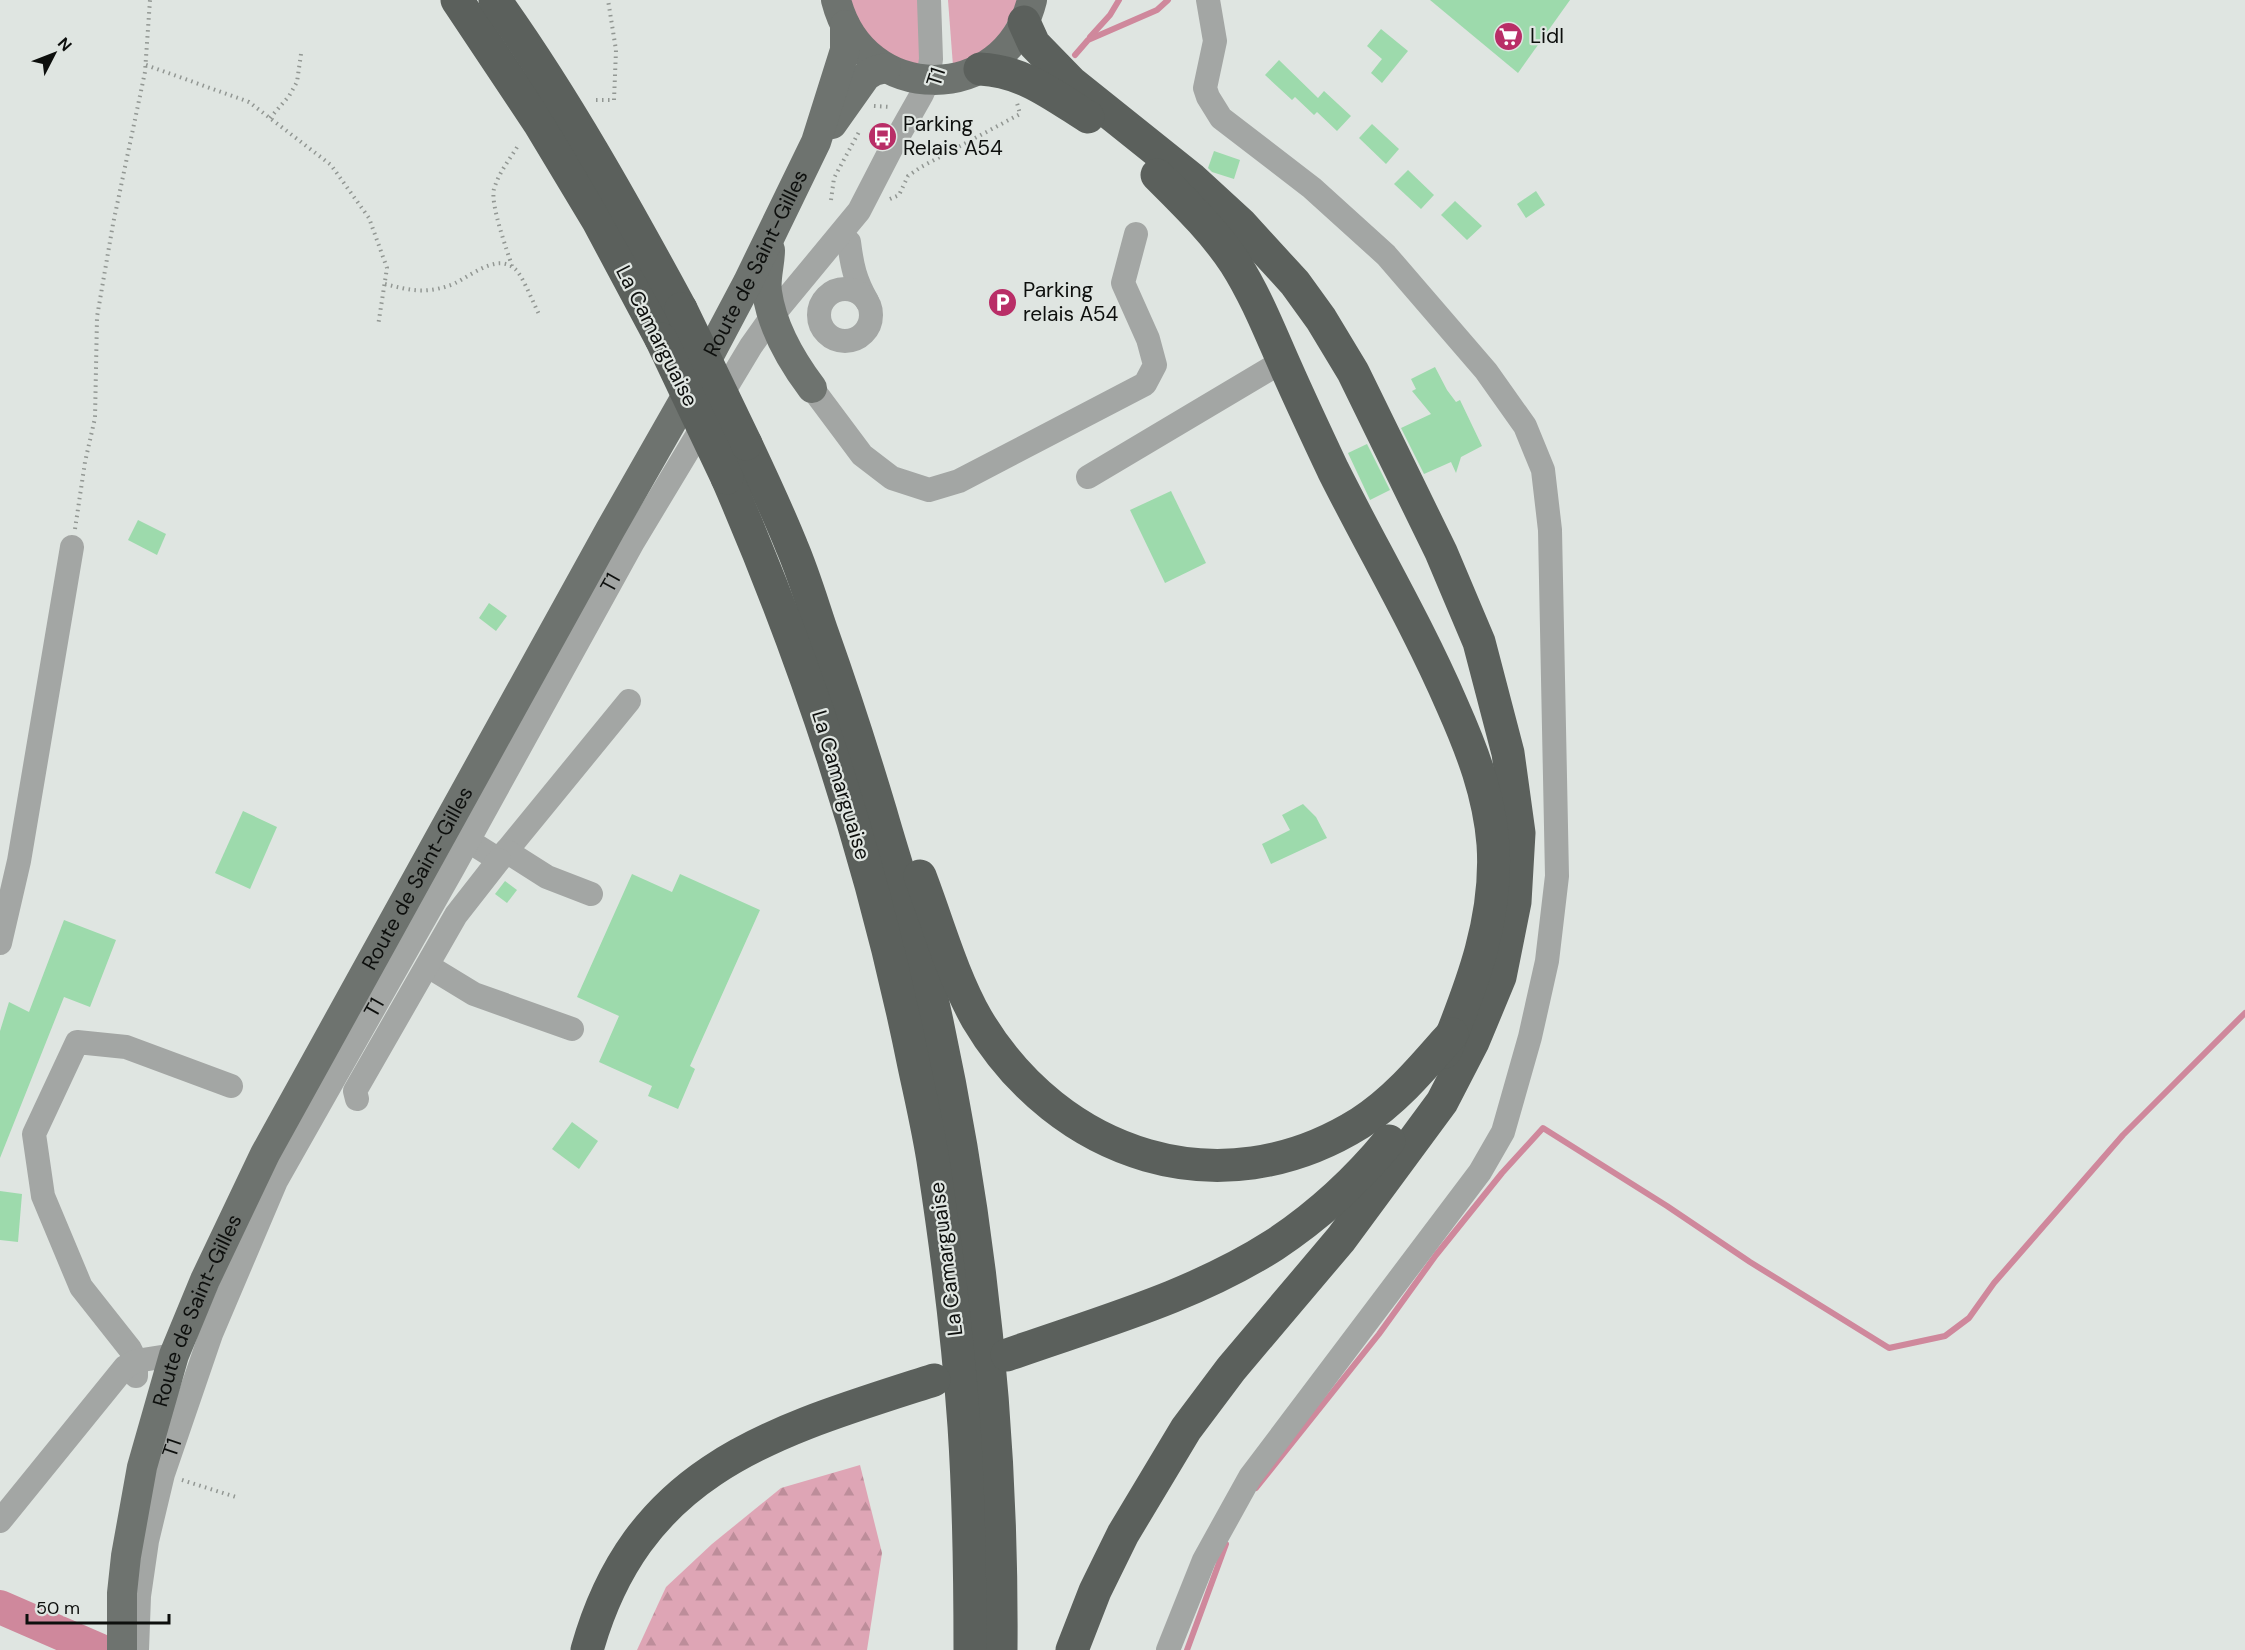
<svg xmlns="http://www.w3.org/2000/svg" width="2245" height="1650" font-family="'DM Sans',sans-serif">
  <style>
    .green { fill: #dea5b5 }
    .forest { fill: url(#forest-firs) }
    .lines { fill: none; stroke-linecap: round; stroke-linejoin: round }
    .stream { stroke: #cf889c; stroke-width: 6 }
    .river { stroke: #cf889c; stroke-width: 34 }
    .building { fill: #9ddaac }
    .path { stroke: #929793; stroke-width: 4; stroke-dasharray: 1.5 4.5; stroke-linecap: butt }
    .minor { stroke: #a3a6a4; stroke-width: 24 }
    .major { stroke: #6e736f; stroke-width: 30 }
    .highway { stroke: #5b605c; stroke-width: 33 }
    .highway-bridge { stroke: #5b605c; stroke-width: 33 }
    .labels { text-anchor: middle; dominant-baseline: central; stroke-width: 4.5; stroke-linejoin: round; paint-order: stroke }
    .poi-label { font-size: 21px; fill: #0d0f0d; stroke: #dfe5e1; text-anchor: start }
    .street-label { font-size: 21px; fill: #0d0f0d; stroke: #dfe5e1 }
  </style>
  <defs>
    <pattern id="forest-firs" width="22" height="20" patternUnits="userSpaceOnUse" patternTransform="scale(1.5)"><rect width="22" height="20" fill="#dea5b5"/><path d="M5 1l3.5 6h-7zM16 11l3.5 6h-7z" fill="#bd8d9a"/></pattern>
  </defs>
  <rect width="100%" height="100%" fill="#dfe5e1"/>
  <g class="green">
    <path d="M849,0H922L925,67C881,56 865,42 849,0Z"/>
    <path d="M948,0H1018C999,41 995,48 953,66Z"/>
  </g>
  <polygon class="forest" points="860,1465 882,1553 867,1650 637,1650 666,1587 712,1544 781,1488"/>
  <g class="lines">
    <g class="stream">
      <polyline points="1090,37 1110,15 1119,0"/>
      <polyline points="1075,55 1088,40 1157,10 1168,0"/>
      <polyline points="1256,1488 1379,1334 1436,1255 1502,1173 1543,1128 1667,1206 1750,1262 1889,1348 1945,1336 1969,1318 1994,1283 2123,1135 2245,1013"/>
      <polyline points="1187,1650 1226,1544"/>
    </g>
    <polyline class="river" points="0,1607 99,1650"/>
  </g>
  <g class="building">
    <polygon points="1430,0 1570,0 1518,73"/>
    <polygon points="1381,29 1408,51 1382,83 1371,73 1382,59 1367,46"/>
    <polygon points="1279,60 1318,98 1324,91 1351,116 1337,131 1317,112 1314,115 1295,97 1292,100 1265,75"/>
    <polygon points="1372,124 1399,149 1386,164 1359,138"/>
    <polygon points="1214,151 1240,160 1234,179 1212,172 1208,168"/>
    <polygon points="1408,170 1434,195 1421,209 1394,184"/>
    <polygon points="1536,191 1545,205 1526,218 1517,204"/>
    <polygon points="1455,201 1482,226 1467,240 1441,215"/>
    <polygon points="1435,367 1447,390 1456,402 1460,400 1482,446 1461,457 1456,473 1451,462 1424,474 1401,428 1431,414 1412,391 1416,389 1411,379"/>
    <polygon points="1367,444 1390,490 1370,500 1348,453"/>
    <polygon points="1171,491 1206,563 1165,583 1130,510"/>
    <polygon points="138,520 166,534 157,555 128,540"/>
    <polygon points="489,603 507,616 496,631 479,618"/>
    <polygon points="1303,804 1316,817 1327,838 1271,864 1262,844 1290,830 1282,815"/>
    <polygon points="243,811 277,827 250,889 215,873"/>
    <polygon points="632,874 672,892 680,874 760,910 690,1066 695,1069 678,1109 648,1096 652,1086 599,1062 619,1016 577,997"/>
    <polygon points="505,881 517,890 507,903 495,894"/>
    <polygon points="64,920 116,940 90,1007 64,997 0,1158 0,1031 9,1002 29,1012"/>
    <polygon points="572,1122 598,1141 579,1169 552,1149"/>
    <polygon points="0,1191 22,1194 18,1242 0,1240"/>
  </g>
  <g class="lines">
    <g class="path">
      <polyline points="146,65 249,102 331,165 369,218 387,268 378,326"/>
      <polyline points="596,100 614,100 616,50 608,0"/>
      <polyline points="874,106 891,107"/>
      <polyline points="270,118 289,96 297,82 301,54"/>
      <polyline points="890,199 899,195 908,176 921,167 1020,114 1017,103"/>
      <polyline points="831,200 834,178 860,130"/>
      <path d="M512,266C507,250 490,204 494,189C499,172 510,159 519,144"/>
      <path d="M385,284C409,290 423,294 448,286C466,281 495,251 515,269C522,274 534,305 539,314"/>
      <polyline points="75,529 85,462 95,418 97,317 113,224 145,72 150,0"/>
      <polyline points="182,1480 239,1498"/>
    </g>
    <g class="minor">
      <path d="M849,242C852,266 855,280 867,301"/>
      <circle cx="845" cy="315" r="26"/>
      <polyline points="812,388 862,455 892,478 929,490 959,481 1145,384 1155,365 1148,339 1123,283 1136,234"/>
      <polyline points="1088,477 1283,361"/>
      <polyline points="456,833 499,860 629,701"/>
      <polyline points="506,851 547,877 591,894"/>
      <polyline points="0,943 19,861 72,547"/>
      <polyline points="428,966 474,994 572,1029"/>
      <polyline points="357,1099 355,1091 456,915 499,860"/>
      <polyline points="136,1376 136,1361 130,1349 81,1287 43,1196 34,1134 77,1042 126,1047 231,1086"/>
      <polyline points="0,1521 125,1367 136,1361 174,1355"/>
      <path id="s1" d="M137,1650L139,1596L147,1541L163,1474L211,1334L276,1181L452,870L633,542L751,346L773,315L859,211L892,147L922,94L928,80L931,59L929,0"/>
      <polyline points="1168,1650 1204,1560 1250,1477 1480,1172 1503,1132 1530,1037 1547,961 1557,876 1550,530 1543,470 1525,426 1486,371 1386,255 1312,188 1221,118 1208,97 1205,88 1215,41 1208,0"/>
    </g>
    <g class="major">
      <path d="M836,0C863,106 1005,107 1032,0"/>
      <polyline points="832,124 866,76 874,71 886,68"/>
      <path d="M770,250C770,264 765,278 767,292C772,327 791,360 812,388"/>
      <path id="s2" d="M122,1650V1593L126,1556L142,1467L174,1355L205,1280L265,1154L610,530L703,367L748,282L816,142L845,50V25"/>
    </g>
    <g class="highway">
      <polyline points="457,0 539,123 598,221 661,339"/>
      <path d="M495,0C565,98 624,204 681,309"/>
      <polyline points="1024,22 1034,44 1072,83 1192,179 1241,224 1295,283 1321,319 1353,372 1441,552 1479,642 1508,753 1519,833 1515,902 1500,977 1473,1042 1442,1102 1341,1239 1231,1369 1186,1429 1123,1534 1095,1591 1072,1650"/>
      <path d="M980,69C1023,71 1053,95 1088,117"/>
      <path d="M1157,175C1185,203 1213,230 1235,263C1256,296 1270,332 1286,368C1301,402 1317,436 1333,470C1372,548 1417,624 1452,705C1472,750 1489,794 1493,844C1498,918 1472,985 1445,1052"/>
      <path d="M746,444C762,478 778,512 792,547C804,575 813,606 823,635C844,694 863,753 881,813C894,859 910,905 921,951C976,1180 1003,1415 1001,1650"/>
      <path d="M727,478C809,667 873,863 914,1066C921,1099 929,1133 934,1167C947,1252 958,1339 964,1426C969,1500 970,1575 970,1650"/>
      <path d="M920,876C938,923 952,975 977,1019C1059,1157 1221,1210 1360,1123C1396,1100 1424,1066 1452,1034"/>
      <path d="M1007,1355C1097,1323 1193,1297 1274,1245C1318,1216 1356,1181 1389,1141"/>
      <path d="M587,1650C638,1468 772,1432 934,1380"/>
    </g>
    <g class="highway-bridge">
      <polyline points="681,309 746,444"/>
      <polyline points="661,339 727,478"/>
    </g>
  </g>
  <defs>
    <symbol id="supermarket-disc" viewBox="-11 -11 22 22"><circle r="9.5" fill="#b92e67" stroke="#dfe5e1"/><path d="M-6-5.5h2.5l.6 2H6L4.5 2H-2.5L-4.4-4H-6ZM-1.5 3.2a1.3 1.3 0 1 0 .1 0ZM3 3.2a1.3 1.3 0 1 0 .1 0Z" fill="#fff"/></symbol>
    <symbol id="bus-disc" viewBox="-11 -11 22 22"><circle r="9.5" fill="#b92e67" stroke="#dfe5e1"/><path d="M-5-6H5V4H4V6H2V4H-2V6H-4V4H-5ZM-3.5-4V0h7V-4ZM-3.5 1.2v1.5H-2V1.2ZM2 1.2v1.5H3.5V1.2Z" fill="#fff"/></symbol>
    <symbol id="parking-disc" viewBox="-11 -11 22 22"><circle r="9.5" fill="#b92e67" stroke="#dfe5e1"/><path d="M-3.5-5.5H1a3.5 3.5 0 0 1 0 7H-1V5.5H-3.5ZM-1-3.4V-.6H.8a1.4 1.4 0 0 0 0-2.8Z" fill="#fff"/></symbol>
  </defs>
  <g fill-rule="evenodd">
    <use href="#supermarket-disc" x="1492" y="20" width="33" height="33"/>
    <use href="#bus-disc" x="866" y="120" width="33" height="33"/>
    <use href="#parking-disc" x="986" y="286" width="33" height="33"/>
  </g>
  <g class="labels">
    <g class="poi-label">
      <text x="1530" y="36">Lidl</text>
      <text x="903" y="124">Parking<tspan x="903" dy="24">Relais A54</tspan></text>
      <text x="1023" y="290">Parking<tspan x="1023" dy="24">relais A54</tspan></text>
    </g>
    <g class="street-label">
      <text transform="translate(936 77) rotate(-72)">T1</text>
      <text stroke="none"><textPath href="#s2" startOffset="1539">Route de Saint-Gilles</textPath></text>
      <text transform="translate(657 336) rotate(63)">La Camarguaise</text>
      <text stroke="none"><textPath href="#s1" startOffset="1178">T1</textPath></text>
      <text transform="translate(841 785) rotate(73)">La Camarguaise</text>
      <text stroke="none"><textPath href="#s2" startOffset="837">Route de Saint-Gilles</textPath></text>
      <text stroke="none"><textPath href="#s1" startOffset="692">T1</textPath></text>
      <text transform="translate(946 1259) rotate(-97)">La Camarguaise</text>
      <text stroke="none"><textPath href="#s2" startOffset="351">Route de Saint-Gilles</textPath></text>
      <text stroke="none"><textPath href="#s1" startOffset="206">T1</textPath></text>
    </g>
  </g>
  <g transform="translate(54 54) rotate(48)" stroke="#dfe5e1" stroke-width="4.5" paint-order="stroke">
  <path d="M0-4.5L10 22L0 15L-10 22Z" fill="#0d0f0d"/>
  <text y="-9" font-size="16" font-weight="bold" text-anchor="middle" fill="#0d0f0d">N</text>
  </g>
  <path d="M27 1614v9h142v-9" fill="none" stroke="#0d0f0d" stroke-width="3"/>
  <text x="36" y="1614" font-size="18" fill="#0d0f0d" stroke="#dfe5e1" stroke-width="4.5" paint-order="stroke">50 m</text>
</svg>
